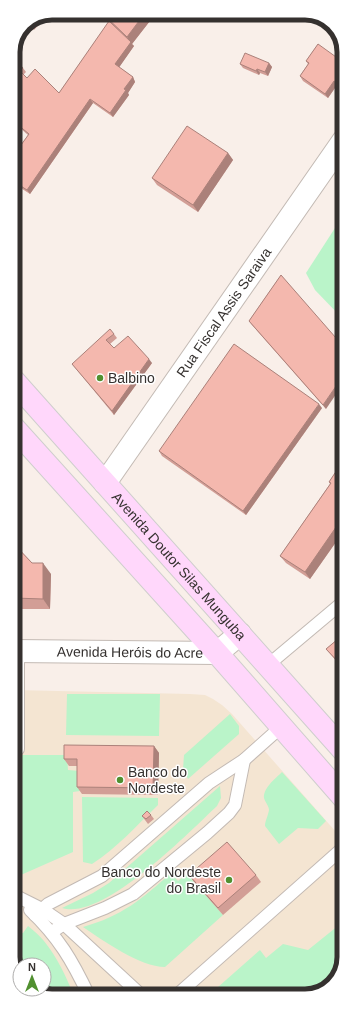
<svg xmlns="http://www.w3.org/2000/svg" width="357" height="1009" font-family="Helvetica,sans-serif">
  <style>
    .commercial { fill: #f4e5d2 }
    .green { fill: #baf4c9 }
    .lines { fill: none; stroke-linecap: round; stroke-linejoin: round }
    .service-casing { stroke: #c3bab4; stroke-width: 14 }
    .minor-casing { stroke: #c3bab4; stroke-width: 24 }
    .primary-casing { stroke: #cfcecd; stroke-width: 24 }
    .service { stroke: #fff; stroke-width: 12 }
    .minor { stroke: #fff; stroke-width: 22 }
    .primary { stroke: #ffd7fb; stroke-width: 22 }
    .wall { fill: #d29e96 }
    .shaded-wall { fill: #ab817a }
    .building { fill: #f4b8ae; stroke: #ab817a }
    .poi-dot { fill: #519030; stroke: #fff; stroke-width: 1.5 }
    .labels { text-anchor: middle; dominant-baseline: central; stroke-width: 3; stroke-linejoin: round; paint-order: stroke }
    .street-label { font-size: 14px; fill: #35312f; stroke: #fff }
    .poi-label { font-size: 14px; fill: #35312f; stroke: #fff; text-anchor: start }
    .rim { fill: none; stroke: #35312f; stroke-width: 5 }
  </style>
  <rect width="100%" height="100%" fill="#f9efe9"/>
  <polygon class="commercial" points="14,690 190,694 205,695 213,699 222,705 232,714 344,841 344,958 336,981 316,995 49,996 32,989 44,989 44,965 20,965 20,976 14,968"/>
  <g class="green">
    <polygon points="335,228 343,238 343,319 315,290 306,273"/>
    <polygon points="67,694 160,694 159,736 66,735"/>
    <polygon points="230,714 239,726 239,734 188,779 183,769 184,755"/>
    <polygon points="14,755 67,755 68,770 80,771 80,791 73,792 73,852 14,878"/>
    <path d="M282,772L326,821L318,829L298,828L279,844L265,826C265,821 268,816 269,810C269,806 265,802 264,798C263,788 276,778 282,772Z"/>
    <path d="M220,786L221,798L217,806C188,833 103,921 62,908L93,893L109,883Z"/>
    <path d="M82,797L158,798V805C136,826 117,848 92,864L83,862Z"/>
    <path d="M171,873L178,881L187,874L223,915L165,967C140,967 104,941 83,927C122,916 142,899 171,873Z"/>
    <polygon points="344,921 344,958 336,981 316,995 209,995 260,950 266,958 283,944 308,950"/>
    <path d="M28,926C33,930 39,935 44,941C57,957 66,976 74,996H49L32,989H44V965H20V976L14,968V934L23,933Z"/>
  </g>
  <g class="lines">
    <defs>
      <g id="service">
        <polyline points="18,651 18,749"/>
        <polyline points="268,665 343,602"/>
        <polyline points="14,895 42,909 64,924 141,995"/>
        <path d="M30,910C59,938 72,960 89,996"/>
        <polyline points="35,915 48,904 102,876 209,783 244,760 281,727"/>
        <polyline points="52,932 64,924 105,908 133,894 207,833 229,813 235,805 244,760"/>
        <polyline points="177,995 344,847"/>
      </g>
      <g id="minor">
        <path id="s1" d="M105,483L343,141"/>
        <path id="s2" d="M14,651L217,653L240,634"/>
      </g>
      <g id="primary">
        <path id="s3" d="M14,381L344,751"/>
        <polyline points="14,428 217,653 344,798"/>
      </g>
    </defs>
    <use href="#service" class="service-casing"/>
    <use href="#minor" class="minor-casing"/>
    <use href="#primary" class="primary-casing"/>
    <use href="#service" class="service"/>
    <use href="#minor" class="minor"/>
    <use href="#primary" class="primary"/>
  </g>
  <g class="wall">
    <polygon points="100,13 150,13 153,17 132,44 134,46 119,67 133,77 135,82 128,93 129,95 113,117 93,103 30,194 13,183 13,156 28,135 20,128 13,139 13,57 23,68 26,72 23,75 27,78 59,93 109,22"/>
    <polygon points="49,14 34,30 27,23"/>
    <polygon points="318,44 341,88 337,85 328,98 303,81 300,76 308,64 306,61"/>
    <polygon points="269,63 272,67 268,76 260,73 259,75 243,68 240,64"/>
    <polygon points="228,153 233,160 198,212 157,185 152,178"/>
    <polygon points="281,275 326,409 252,325 249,321"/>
    <polygon points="114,334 117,338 110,344 114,348 152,363 114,415 72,364"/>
    <polygon points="322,408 246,515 162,456 159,451"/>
    <polygon points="343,461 343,532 310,579 286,563 280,556 330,484 329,482"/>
    <polygon points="14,544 32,563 51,574 50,609 14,609"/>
    <polygon points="344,634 344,670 326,649"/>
    <polygon points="154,746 159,753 158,795 82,794 77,787 77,766 69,766 64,759"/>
    <polygon points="151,815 154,819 148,824 142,816"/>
    <polygon points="189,875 256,875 261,882 223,915 194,882"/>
  </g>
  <g class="shaded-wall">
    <polygon points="145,13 150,13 153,17 132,44 134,46 118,69 115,64 130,42 127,37"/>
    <polygon points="269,63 272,67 268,76 265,72"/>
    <polygon points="257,69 260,73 259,75 256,71"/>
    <polygon points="343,76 343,85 341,88 338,83"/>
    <polygon points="133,77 135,82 128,93 129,95 113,117 110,113 124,89"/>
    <polygon points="334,81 337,85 328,98 325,94"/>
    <polygon points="90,99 93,103 30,194 27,190"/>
    <polygon points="17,124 20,128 13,139 13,130"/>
    <polygon points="228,153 233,160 198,212 193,205"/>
    <polygon points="149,359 152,363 114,415 112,411"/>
    <polygon points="343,376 343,384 326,409 323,405"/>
    <polygon points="319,404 322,408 246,515 243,511"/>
    <polygon points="343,517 343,532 310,579 305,572"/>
    <polygon points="43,563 51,574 50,609 43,599"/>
    <polygon points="154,746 159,753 158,795 153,788"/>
  </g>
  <g class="building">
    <polygon points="102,13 145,13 127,37"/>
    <polygon points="37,19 31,25 28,23"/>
    <polygon points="109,21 131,42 115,64 133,77 124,89 126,90 110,113 90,99 27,190 13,181 13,156 29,134 17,124 13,130 13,57 23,68 20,71 27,78 35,69 59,93"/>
    <polygon points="318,44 343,62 343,76 338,83 334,81 325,94 300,76 309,63 306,61"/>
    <polygon points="245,53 269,63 265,72 257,69 256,71 240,64"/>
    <polygon points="187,126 228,153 193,205 152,178"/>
    <polygon points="281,275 343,346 343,376 323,405 249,321"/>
    <polygon points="110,329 114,334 106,340 114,348 128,336 149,359 112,411 72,364"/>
    <polygon points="234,344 319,404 243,511 159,451"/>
    <polygon points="343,461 343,517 305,572 280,556 331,483 329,482"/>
    <polygon points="14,544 32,563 43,563 43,599 14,598"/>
    <polygon points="344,634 344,668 326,649"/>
    <polygon points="64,745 154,746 153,788 77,787 77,759 64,759"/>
    <polygon points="147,811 151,815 146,819 142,816"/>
    <polygon points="227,842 256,875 218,908 189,875"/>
  </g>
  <g class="poi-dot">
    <circle cx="100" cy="378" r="4"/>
    <circle cx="120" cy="780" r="4"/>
    <circle cx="229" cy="880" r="4"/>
  </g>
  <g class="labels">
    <g class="street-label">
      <text stroke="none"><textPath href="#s1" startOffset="208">Rua Fiscal Assis Saraiva</textPath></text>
      <text stroke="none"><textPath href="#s3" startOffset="248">Avenida Doutor Silas Munguba</textPath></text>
      <text stroke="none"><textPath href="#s2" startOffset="116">Avenida Heróis do Acre</textPath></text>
    </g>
    <g class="poi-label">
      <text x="108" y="378">Balbino</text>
      <text x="128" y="772">Banco do<tspan x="128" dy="16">Nordeste</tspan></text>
      <text x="221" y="872" text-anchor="end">Banco do Nordeste<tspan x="221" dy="16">do Brasil</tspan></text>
    </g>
  </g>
  <path d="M0 0H357V1009H0ZM52 20H305A32 32 0 0 1 337 52V957A32 32 0 0 1 305 989H52A32 32 0 0 1 20 957V52A32 32 0 0 1 52 20Z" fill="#fff" fill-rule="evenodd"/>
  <path class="rim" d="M52 20H305A32 32 0 0 1 337 52V957A32 32 0 0 1 305 989H52A32 32 0 0 1 20 957V52A32 32 0 0 1 52 20Z"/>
  <g transform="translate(32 977)"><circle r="19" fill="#ffffff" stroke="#aeadac"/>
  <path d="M0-3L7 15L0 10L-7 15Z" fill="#519030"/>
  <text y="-6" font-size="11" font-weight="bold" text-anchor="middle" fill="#35312f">N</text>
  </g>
</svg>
